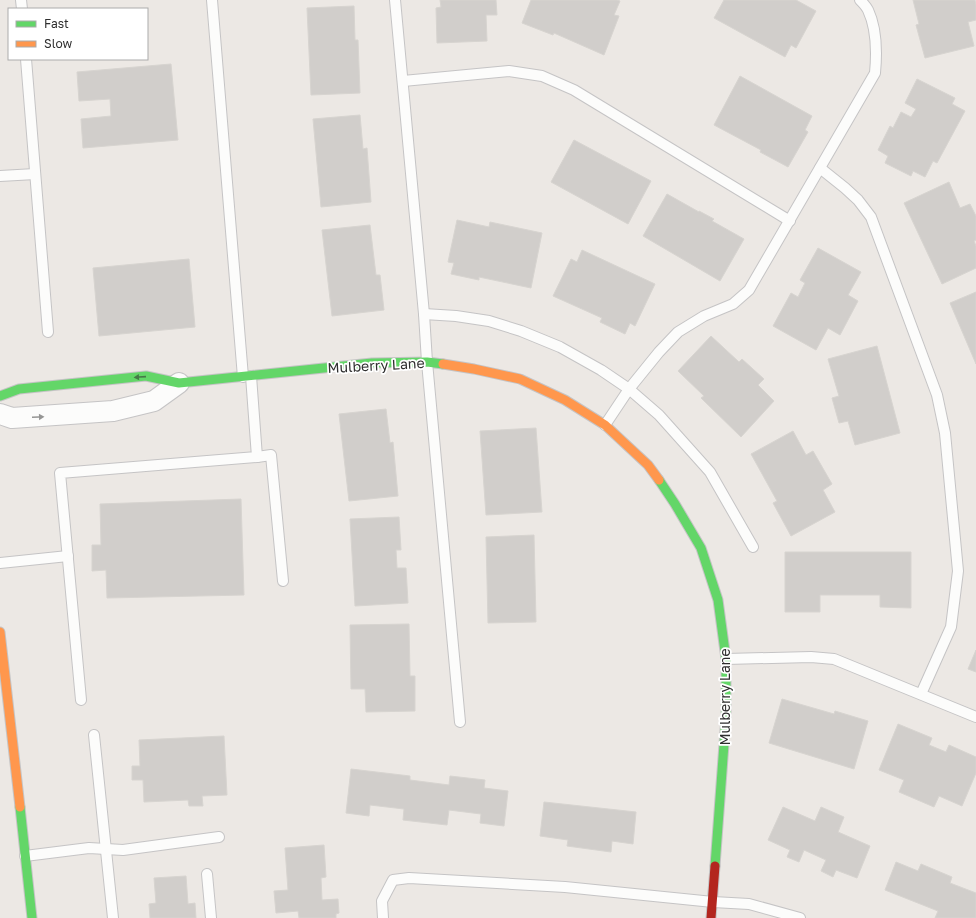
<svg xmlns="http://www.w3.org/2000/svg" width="976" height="918" font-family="'Golos Text',sans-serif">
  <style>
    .building { fill: #d1cecb; stroke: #d7d4d0 }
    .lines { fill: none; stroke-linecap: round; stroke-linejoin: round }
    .lane-casing { stroke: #c5c4c5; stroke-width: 12 }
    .street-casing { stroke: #c5c4c5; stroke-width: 22 }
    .fast-casing { stroke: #c5c4c5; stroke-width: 11 }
    .slow-casing { stroke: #c5c4c5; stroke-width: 11 }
    .jam-casing { stroke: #c5c4c5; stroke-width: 11 }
    .lane { stroke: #fcfcfb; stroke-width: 10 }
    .street { stroke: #fcfcfb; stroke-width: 20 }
    .fast { stroke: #63d668; stroke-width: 9 }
    .slow { stroke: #ff974d; stroke-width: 9 }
    .jam { stroke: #b3261e; stroke-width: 9 }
    .oneway { fill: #467a48 }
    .oneway2 { fill: #959594 }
    .labels { text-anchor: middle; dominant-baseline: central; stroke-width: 3.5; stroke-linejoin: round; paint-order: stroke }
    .street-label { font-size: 14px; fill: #2e2e2e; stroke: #fff }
  </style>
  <rect width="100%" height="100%" fill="#ece8e4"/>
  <g class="building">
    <polygon points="440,0 496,0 497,15 486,15 487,41 437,43 436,8 441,7"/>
    <polygon points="531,0 617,0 620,1 614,15 619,16 604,55 554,33 553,35 522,23"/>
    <polygon points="724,0 796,0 816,11 796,48 791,45 785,57 714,18"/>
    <polygon points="913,0 975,0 976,5 976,20 968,22 974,46 925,58 916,25 919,24"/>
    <polygon points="354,6 355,40 358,40 360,93 311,95 307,8"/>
    <polygon points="171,64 178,140 83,148 81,119 111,116 110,99 79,101 77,72"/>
    <polygon points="740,76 812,116 805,130 808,132 788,167 760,152 761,150 714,125"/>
    <polygon points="917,79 955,98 952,104 965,111 937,163 933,161 925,177 913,171 911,176 885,163 888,156 878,150 890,126 893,128 901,112 911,117 916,109 905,103"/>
    <polygon points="360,115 363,149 367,148 371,202 321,207 313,119"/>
    <polygon points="574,140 651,181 628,224 551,182"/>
    <polygon points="949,182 960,208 970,204 976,216 976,240 974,241 976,246 976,268 942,284 904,203"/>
    <polygon points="667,194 699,212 699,211 714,219 712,221 744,239 720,281 643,236"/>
    <polygon points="457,220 489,227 490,222 542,233 531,288 479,277 479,280 451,274 454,263 448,262"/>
    <polygon points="370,225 376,275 380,275 384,310 332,316 322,230"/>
    <polygon points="818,248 861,272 848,295 858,301 840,335 828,328 816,350 773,326 791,293 798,297 805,283 800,280"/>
    <polygon points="582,250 655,284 635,326 630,323 625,334 600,322 602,318 553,296 571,259 577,262"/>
    <polygon points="189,259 195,327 99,336 93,268"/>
    <polygon points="976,292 976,364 950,303"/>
    <polygon points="711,336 739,362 742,359 764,379 758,385 774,401 741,437 701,398 704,396 678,371"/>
    <polygon points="877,346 900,433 855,445 848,421 839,423 832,398 839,396 828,359"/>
    <polygon points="386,409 390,443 393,442 398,496 349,501 339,414"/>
    <polygon points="536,428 542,512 486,515 480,431"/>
    <polygon points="793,431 806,455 813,451 832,484 823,490 835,512 791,536 773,503 777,501 751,454"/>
    <polygon points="241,499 244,595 107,598 106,570 92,571 92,545 101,545 100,504"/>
    <polygon points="399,517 401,550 396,550 397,568 406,568 408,603 355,606 350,519"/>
    <polygon points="534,535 536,622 488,623 486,537"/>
    <polygon points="785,552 911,552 911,608 880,607 880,595 820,595 820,612 785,612"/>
    <polygon points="409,624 410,676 415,676 415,711 366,712 365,689 351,689 350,625"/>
    <polygon points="976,650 976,672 968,669"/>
    <polygon points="782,699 834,714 835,711 868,721 854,769 769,743"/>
    <polygon points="898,724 932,738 929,745 946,752 949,745 976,757 976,773 962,806 939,796 934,807 899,792 904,780 879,770"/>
    <polygon points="224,736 227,795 202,796 203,806 189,806 188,800 144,802 143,780 132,780 132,766 140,766 139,740"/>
    <polygon points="351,769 410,776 410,780 449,785 450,776 485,780 484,788 508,791 504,826 480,823 481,814 449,810 447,825 403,820 404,809 370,805 369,816 346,813"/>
    <polygon points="544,802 636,812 633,844 612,841 611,852 567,846 568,840 540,836"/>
    <polygon points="783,807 815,821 821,807 844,817 838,832 870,846 857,878 836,870 833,877 821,871 826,860 804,850 799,862 787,857 790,850 768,840"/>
    <polygon points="324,845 326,877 321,878 322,900 338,899 339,913 336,914 336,918 299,918 298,911 276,913 274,891 288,890 285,848"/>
    <polygon points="896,862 918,871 921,864 952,877 950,883 976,893 976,918 935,918 938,911 885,890"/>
    <polygon points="186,876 188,904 195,903 196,918 150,918 149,904 156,903 154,878"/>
  </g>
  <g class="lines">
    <defs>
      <g id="lane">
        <polyline points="21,0 22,9"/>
        <polyline points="212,0 243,377"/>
        <polyline points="395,0 424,314 427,362 460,722"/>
        <polyline points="26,59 48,332"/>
        <polyline points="403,81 509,71 542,76 574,90 790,221"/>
        <polyline points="820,168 845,188 858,200 871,217 937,395 945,433 958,571 951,627 921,694"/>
        <polyline points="0,176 35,174"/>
        <polyline points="424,314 456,316 489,321 521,331 560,347 601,370 629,389 659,415 710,472 753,547"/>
        <path d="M605,425L629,389L659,352L678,332L704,316L733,304L749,290L875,73C877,52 877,29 868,10C866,6 863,3 860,0"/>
        <polyline points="257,457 271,455 283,581"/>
        <polyline points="0,563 68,556"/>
        <polyline points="726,659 811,657 834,659 976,717"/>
        <polyline points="81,700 60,473 257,457 251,376"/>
        <polyline points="94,735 113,918"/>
        <polyline points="25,856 89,848 123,850 219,837"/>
        <polyline points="207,874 211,918"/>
        <polyline points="383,918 382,901 393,880 409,878 565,887 713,902 749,904 800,918"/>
      </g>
      <polyline id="street" points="0,414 12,418 113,411 154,401 179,383"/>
      <g id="fast">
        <polyline points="0,396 19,389 146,376 179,383 372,363 427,362 443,364"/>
        <polyline points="659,480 675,504 701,548 718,600 726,659 726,717 715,866"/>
        <polyline points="20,807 32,918"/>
      </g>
      <g id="slow">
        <polyline points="443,364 474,369 520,379 565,400 605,425 648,465 659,480"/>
        <polyline points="0,632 20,807"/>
      </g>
      <polyline id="jam" points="711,918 715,866"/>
    </defs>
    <use href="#lane" class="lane-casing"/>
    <use href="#street" class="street-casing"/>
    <use href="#fast" class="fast-casing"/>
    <use href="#slow" class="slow-casing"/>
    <use href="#jam" class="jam-casing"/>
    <use href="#lane" class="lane"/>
    <use href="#street" class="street"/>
    <use href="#fast" class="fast"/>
    <use href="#slow" class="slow"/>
    <use href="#jam" class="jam"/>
  </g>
  <defs><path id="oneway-solid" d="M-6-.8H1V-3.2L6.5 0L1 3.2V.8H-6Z"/></defs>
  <use class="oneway" href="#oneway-solid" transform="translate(140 377) rotate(176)"/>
  <use class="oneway2" href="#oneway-solid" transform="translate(38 417) rotate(-2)"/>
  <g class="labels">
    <g class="street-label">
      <text transform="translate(376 365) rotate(-3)">Mulberry Lane</text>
      <text transform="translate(724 697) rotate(-90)">Mulberry Lane</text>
    </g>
  </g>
  <rect x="8" y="8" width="140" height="52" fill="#ffffff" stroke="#ababab"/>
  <rect x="16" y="21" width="20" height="6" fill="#63d668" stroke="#ababab"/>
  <text x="44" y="28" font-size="12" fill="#2e2e2e">Fast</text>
  <rect x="16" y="41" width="20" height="6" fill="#ff974d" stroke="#ababab"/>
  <text x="44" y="48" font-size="12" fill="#2e2e2e">Slow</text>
</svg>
